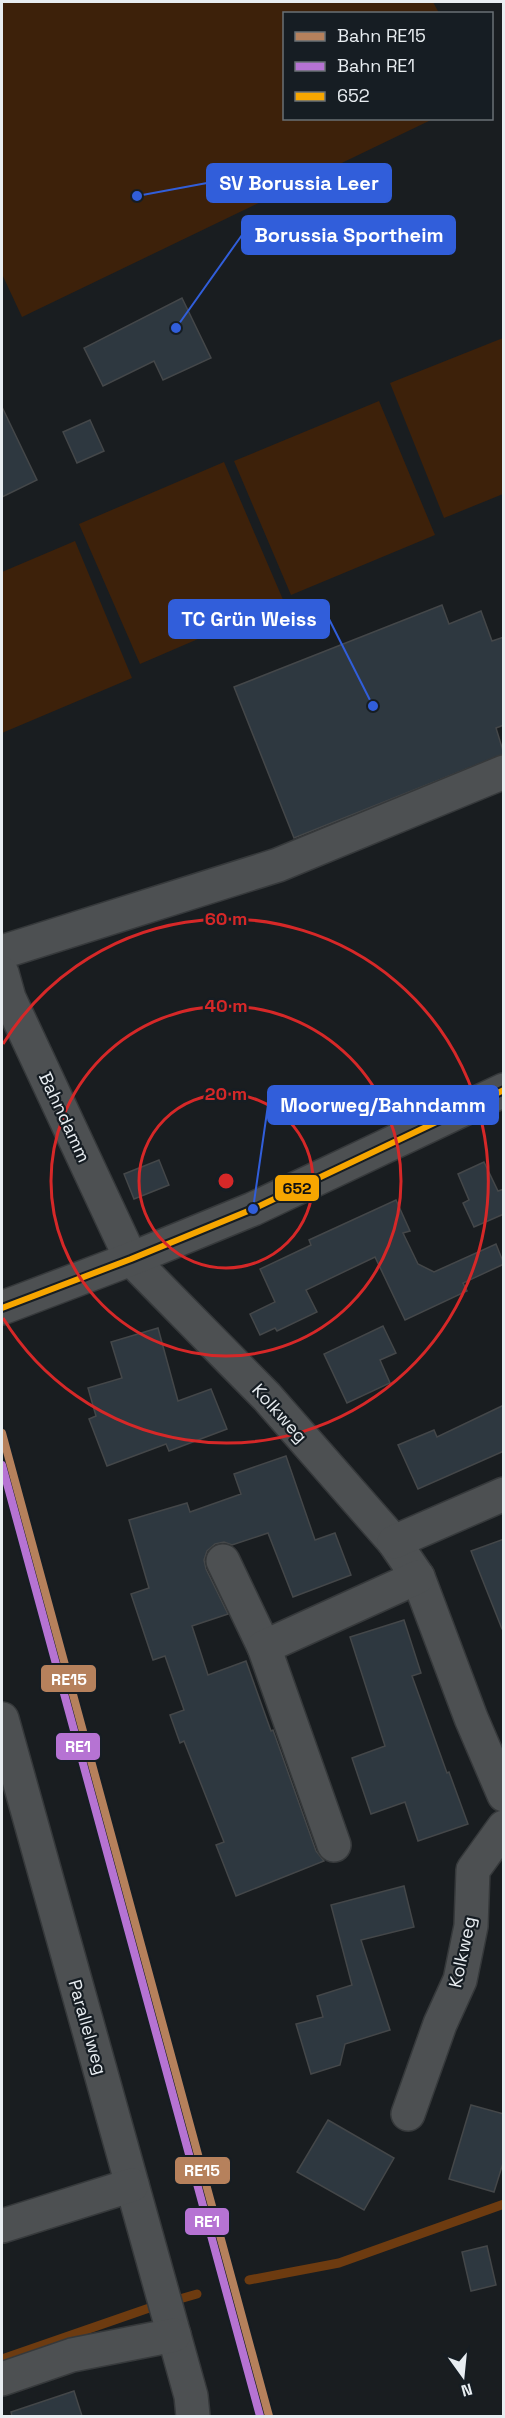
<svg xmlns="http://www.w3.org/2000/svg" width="505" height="2418" font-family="'Space Grotesk',sans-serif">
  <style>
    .green { fill: #3d210a }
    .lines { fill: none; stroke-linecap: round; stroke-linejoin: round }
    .stream { stroke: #6d3b10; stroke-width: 9 }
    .building { fill: #2e3840; stroke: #444749; stroke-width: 1.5 }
    .minor-casing { stroke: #36393b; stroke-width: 36 }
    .minor { stroke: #4d5052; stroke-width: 33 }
    .bus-1-casing { stroke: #161d23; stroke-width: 10 }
    .bus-1 { stroke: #f7a600; stroke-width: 6 }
    .rail-1-casing { stroke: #161d23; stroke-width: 12 }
    .rail-2-casing { stroke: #161d23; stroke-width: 12 }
    .rail-1 { stroke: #b6815c; stroke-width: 8 }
    .rail-2 { stroke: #b673d3; stroke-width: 8 }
    .ring { fill: none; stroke: #d62828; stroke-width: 3 }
    .labels { text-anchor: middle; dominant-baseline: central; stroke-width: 4.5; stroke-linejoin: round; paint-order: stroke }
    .street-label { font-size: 18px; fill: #e8edf1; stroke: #161d23 }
    .centre { fill: #d62828; stroke: #161d23; stroke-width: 3 }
    .ring-label { font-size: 18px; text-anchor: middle; font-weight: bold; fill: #d62828; stroke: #161d23; stroke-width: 4.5; stroke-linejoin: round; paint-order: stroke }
    .leader { fill: none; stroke: #315eda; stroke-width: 2 }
    .callout-dot { fill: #315eda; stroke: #161d23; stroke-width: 2 }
    .callout { fill: #315eda; stroke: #315eda; stroke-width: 2 }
    .callout-label { font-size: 20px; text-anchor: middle; font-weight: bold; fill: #fff }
    .line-badge { stroke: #161d23; stroke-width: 2 }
    .badge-label { font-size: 16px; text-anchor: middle; font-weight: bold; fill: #fff }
    .pale-badge-label { font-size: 16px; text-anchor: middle; font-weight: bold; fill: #111 }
  </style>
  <rect width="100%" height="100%" fill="#191d20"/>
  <g class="green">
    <polygon points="2,2 433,2 439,13 284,14 284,118 433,119 22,317 2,274"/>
    <polygon points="503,338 503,494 444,518 390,383"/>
    <polygon points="379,401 435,535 291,595 234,461"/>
    <polygon points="224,462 284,602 140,664 79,524"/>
    <polygon points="75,541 132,678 2,733 2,572"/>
  </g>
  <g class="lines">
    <g class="stream">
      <polyline points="249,2280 339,2263 504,2204"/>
      <polyline points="176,2300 197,2294"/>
      <polyline points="2,2359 155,2306"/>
    </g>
  </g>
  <g class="building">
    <polygon points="182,298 211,358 163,380 154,361 103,386 84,348"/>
    <polygon points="2,407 37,480 2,497"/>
    <polygon points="90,420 104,451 77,463 63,432"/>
    <polygon points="442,605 449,624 481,611 492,641 504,637 504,725 496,728 504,754 294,838 234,687"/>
    <polygon points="159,1160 169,1185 134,1199 124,1174"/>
    <polygon points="484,1162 498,1191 504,1189 504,1214 474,1227 463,1203 469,1200 458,1174"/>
    <polygon points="396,1200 410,1231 403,1233 418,1264 434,1272 496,1244 504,1264 463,1283 467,1291 405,1320 375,1257 306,1290 317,1312 277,1331 275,1328 260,1335 250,1314 275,1302 260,1269 311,1245 309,1240"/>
    <polygon points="383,1326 396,1353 380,1360 390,1383 347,1403 324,1354"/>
    <polygon points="158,1328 178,1401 211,1389 227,1429 169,1451 166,1444 107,1466 89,1419 96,1416 88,1388 122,1378 111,1342"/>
    <polygon points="504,1405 504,1451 418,1489 398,1445 434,1430 437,1437"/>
    <polygon points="286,1456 315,1540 335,1533 351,1575 293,1597 268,1533 232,1545 224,1542 215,1544 207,1551 204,1560 206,1569 228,1614 192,1626 208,1675 246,1661 271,1731 273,1730 316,1851 324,1861 236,1896 216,1845 224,1842 184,1741 180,1743 170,1715 184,1710 165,1656 153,1660 131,1594 149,1588 129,1520 187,1503 190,1512 241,1494 234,1474"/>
    <polygon points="504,1539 504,1629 502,1629 471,1551"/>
    <polygon points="404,1620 421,1673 412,1676 447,1773 449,1772 468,1824 418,1841 405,1802 371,1814 352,1758 385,1746 350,1637"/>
    <polygon points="404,1886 414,1927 361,1940 390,2030 345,2044 340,2065 311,2074 296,2024 323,2017 317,1996 352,1985 331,1905"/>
    <polygon points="471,2105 504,2114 504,2160 494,2192 449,2179"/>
    <polygon points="328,2120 394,2158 364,2210 297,2172"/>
    <polygon points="487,2246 496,2285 471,2291 462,2252"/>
    <polygon points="74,2391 82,2416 12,2416 11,2412"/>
  </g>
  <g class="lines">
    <defs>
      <g id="minor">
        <polyline points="2,952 278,865 504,772"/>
        <polyline points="2,973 9,998 131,1259 267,1397 394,1542 418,1577 471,1718 504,1795"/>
        <polyline points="2,1308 131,1259 253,1209 504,1090"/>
        <polyline points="394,1542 504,1494"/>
        <polyline points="223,1561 264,1647"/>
        <polyline points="2,1719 174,2335 191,2396 193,2416"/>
        <polyline points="334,1845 264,1647 418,1577"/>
        <polyline points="408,2114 440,2024 460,1980 471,1926 473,1870 504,1827"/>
        <polyline points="2,2226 132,2185"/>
        <polyline points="2,2379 72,2355 174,2335"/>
      </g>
    </defs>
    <use href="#minor" class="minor-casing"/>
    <use href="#minor" class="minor"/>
    <defs>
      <polyline id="bus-1" points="2,1308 131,1259 253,1209 504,1090"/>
    </defs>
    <use href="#bus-1" class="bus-1-casing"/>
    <use href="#bus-1" class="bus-1"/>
    <defs>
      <polyline id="rail-1" points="2,1433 269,2416"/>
      <polyline id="rail-2" points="2,1465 260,2416"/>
    </defs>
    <use href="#rail-1" class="rail-1-casing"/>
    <use href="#rail-2" class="rail-2-casing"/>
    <use href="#rail-1" class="rail-1"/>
    <use href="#rail-2" class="rail-2"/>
  </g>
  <g class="ring">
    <circle cx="226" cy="1181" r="87"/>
    <circle cx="226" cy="1181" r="175"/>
    <path d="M3 1044A262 262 0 1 1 3 1318"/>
  </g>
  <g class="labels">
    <g class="street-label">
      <text transform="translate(65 1117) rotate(65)">Bahndamm</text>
      <text transform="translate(280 1413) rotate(48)">Kolkweg</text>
      <text transform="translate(462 1952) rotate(-78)">Kolkweg</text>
      <text transform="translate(88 2027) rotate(74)">Parallelweg</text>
    </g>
  </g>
  <circle cx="226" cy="1181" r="9" class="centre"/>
  <g class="ring-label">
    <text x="226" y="925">60 m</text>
    <text x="226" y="1012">40 m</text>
    <text x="226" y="1100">20 m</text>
  </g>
  <path class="leader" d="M137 196L207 183M176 328L242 235M373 706L329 619M253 1209L268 1105"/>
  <g class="callout-dot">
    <circle cx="137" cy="196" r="6"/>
    <circle cx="176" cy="328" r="6"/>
    <circle cx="373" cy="706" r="6"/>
    <circle cx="253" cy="1209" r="6"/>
  </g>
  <g class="callout">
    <rect x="207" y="164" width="184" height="38" rx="6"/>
    <rect x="242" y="216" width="213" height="38" rx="6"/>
    <rect x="169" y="600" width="160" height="38" rx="6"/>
    <rect x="268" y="1086" width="230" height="38" rx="6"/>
  </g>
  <g class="callout-label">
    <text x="299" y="190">SV Borussia Leer</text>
    <text x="349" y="242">Borussia Sportheim</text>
    <text x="249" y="626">TC Grün Weiss</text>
    <text x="383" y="1112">Moorweg/Bahndamm</text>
  </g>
  <g class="line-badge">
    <rect x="274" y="1174" width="46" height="28" rx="6" fill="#f7a600"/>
    <rect x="40" y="1664" width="57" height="29" rx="6" fill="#b6815c"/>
    <rect x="55" y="1732" width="46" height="29" rx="6" fill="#b673d3"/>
    <rect x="174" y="2156" width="57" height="29" rx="6" fill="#b6815c"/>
    <rect x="184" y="2207" width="46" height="29" rx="6" fill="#b673d3"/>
  </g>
  <g class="badge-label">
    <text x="69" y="1685">RE15</text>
    <text x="78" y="1752">RE1</text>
    <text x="202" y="2176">RE15</text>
    <text x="207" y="2227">RE1</text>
  </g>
  <g class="pale-badge-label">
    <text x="297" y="1194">652</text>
  </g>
  <rect width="505" height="2418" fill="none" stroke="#e8edf1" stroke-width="6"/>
  <rect x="283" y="12" width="210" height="108" fill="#161d23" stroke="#6a7075" stroke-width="1.5"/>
  <rect x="295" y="32" width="30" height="9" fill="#b6815c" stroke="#6a7075" stroke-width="1.5"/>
  <text x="337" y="42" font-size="18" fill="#e8edf1">Bahn RE15</text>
  <rect x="295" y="62" width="30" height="9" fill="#b673d3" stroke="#6a7075" stroke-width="1.5"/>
  <text x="337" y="72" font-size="18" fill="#e8edf1">Bahn RE1</text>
  <rect x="295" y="92" width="30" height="9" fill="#f7a600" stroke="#6a7075" stroke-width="1.5"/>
  <text x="337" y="102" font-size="18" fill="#e8edf1">652</text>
  <g transform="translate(463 2376) rotate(165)" stroke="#161d23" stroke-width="4.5" paint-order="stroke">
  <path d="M0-4.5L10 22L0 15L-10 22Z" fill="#e8edf1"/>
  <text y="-9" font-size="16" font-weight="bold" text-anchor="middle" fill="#e8edf1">N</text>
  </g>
</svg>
